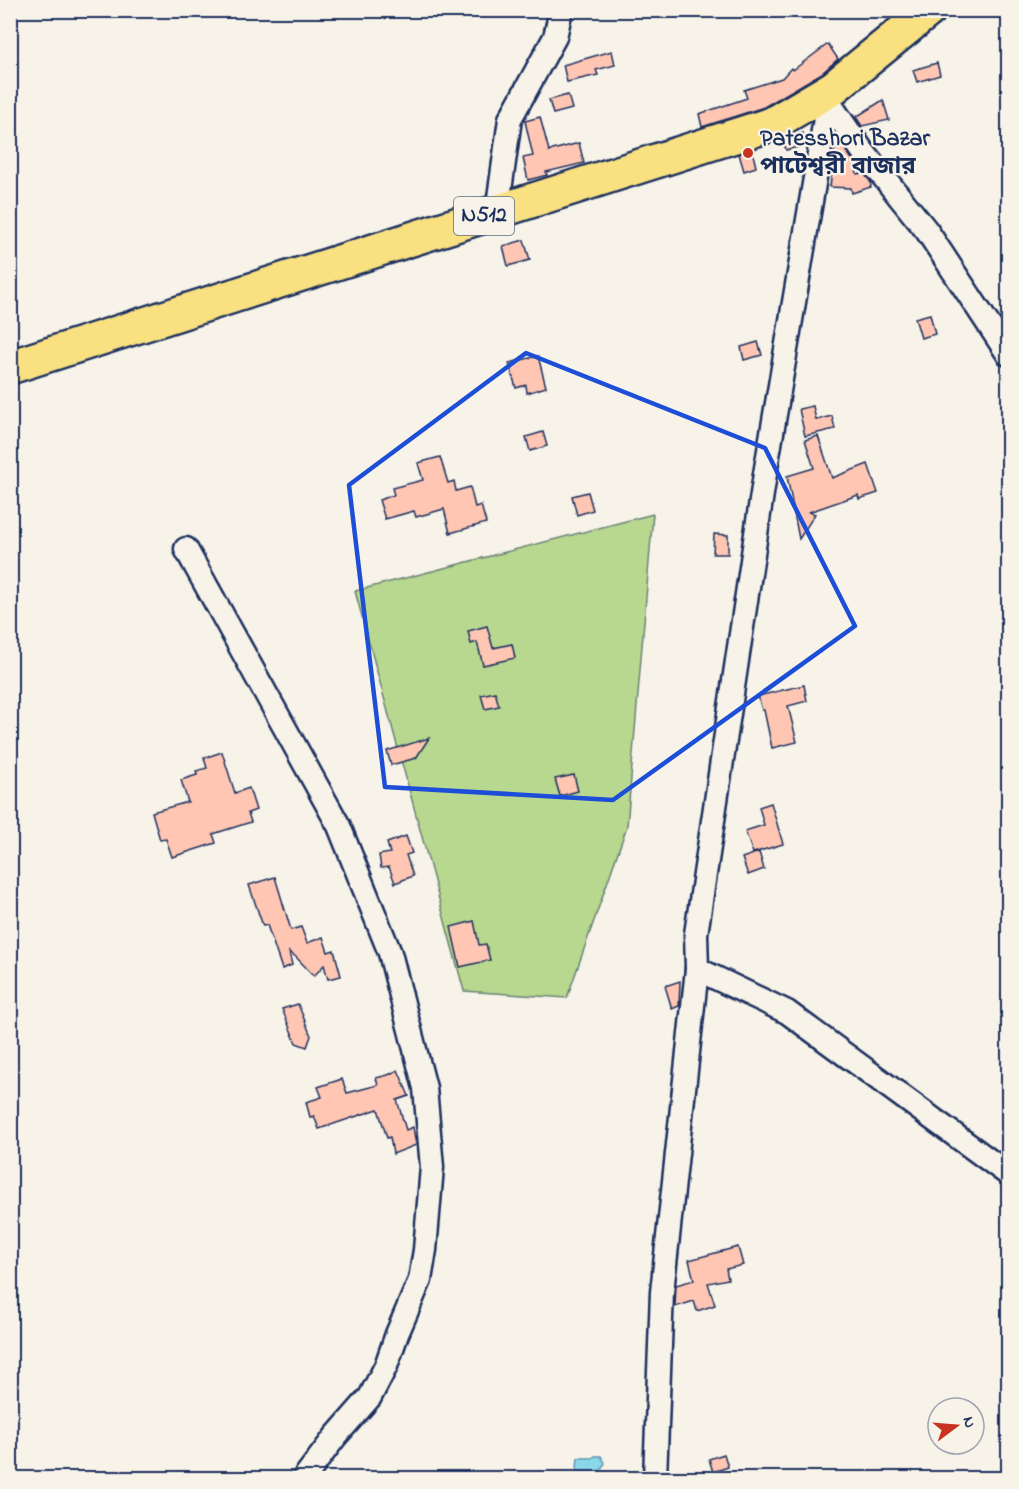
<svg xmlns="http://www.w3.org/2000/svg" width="1019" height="1489" font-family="'Indie Flower','Noto Sans Bengali',sans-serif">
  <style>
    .green { fill: #b8d78f; stroke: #6a8376; stroke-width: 1.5 }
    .water { fill: #8bd7ea; stroke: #5e94b2; stroke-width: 1.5 }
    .building { fill: #ffc7b3; stroke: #1b2f5e; stroke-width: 1.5 }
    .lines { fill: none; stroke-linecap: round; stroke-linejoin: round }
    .minor-casing { stroke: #1b2f5e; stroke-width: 27 }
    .highway-casing { stroke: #1b2f5e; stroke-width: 38 }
    .minor { stroke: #f7f3e8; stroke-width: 22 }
    .highway { stroke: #f9e181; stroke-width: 33 }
    .marked { fill: none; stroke: #1d4ed8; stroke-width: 4.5; stroke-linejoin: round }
    .poi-dot { fill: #c8321e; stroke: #f7f3e8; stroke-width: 2 }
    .labels { text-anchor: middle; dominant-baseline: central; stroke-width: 4.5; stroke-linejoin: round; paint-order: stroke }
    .shield { fill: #f7f3e8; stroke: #5d6a87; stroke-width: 1.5 }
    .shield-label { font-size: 22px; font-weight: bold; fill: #1b2f5e }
    .poi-label { font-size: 24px; font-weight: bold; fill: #1b2f5e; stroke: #f7f3e8; text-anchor: start }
  </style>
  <rect width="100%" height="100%" fill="#f7f3e8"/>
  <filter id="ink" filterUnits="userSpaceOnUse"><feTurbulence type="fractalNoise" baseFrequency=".0167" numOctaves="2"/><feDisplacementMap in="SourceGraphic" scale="12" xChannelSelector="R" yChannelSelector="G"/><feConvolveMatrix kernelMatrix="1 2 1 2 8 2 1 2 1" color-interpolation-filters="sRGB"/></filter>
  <g filter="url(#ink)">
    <polygon class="green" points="653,514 627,826 567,998 464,991 355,591"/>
    <polygon class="water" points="595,1456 601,1456 605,1463 599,1474 600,1478 576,1478 578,1458 592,1458"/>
    <g class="building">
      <polygon points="828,44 838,59 822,73 764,107 702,127 699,114 747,98 744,90 782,78 791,68 793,70"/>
      <polygon points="612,51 615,65 596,70 598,75 567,82 563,65"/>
      <polygon points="937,63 940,75 917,82 913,70"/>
      <polygon points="568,95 572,109 553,114 549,100"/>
      <polygon points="883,100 889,120 862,126 856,117"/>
      <polygon points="540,117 549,151 579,143 584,163 546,172 547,175 528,180 523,158 533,156 525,121"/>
      <polygon points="803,133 806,145 786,150 783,139"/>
      <polygon points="836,136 854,162 857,174 863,173 870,181 871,187 852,193 851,188 830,187"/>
      <polygon points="752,150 756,167 744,171 739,154"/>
      <polygon points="524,240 530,260 508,266 503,246"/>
      <polygon points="930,314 935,334 921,338 915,318"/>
      <polygon points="758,342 762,355 744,360 741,347"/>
      <polygon points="538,356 546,387 527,393 526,385 516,388 509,363"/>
      <polygon points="813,406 816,420 832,416 835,429 805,436 799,409"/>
      <polygon points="543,432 547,446 530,451 526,437"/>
      <polygon points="818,436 832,478 868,464 878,493 859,499 858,495 809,512 815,514 799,539 787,476 814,468 805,440"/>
      <polygon points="440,457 448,483 454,481 456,491 470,487 475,507 481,505 486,523 450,533 444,509 416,517 414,511 385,519 379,500 394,495 392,488 423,480 418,463"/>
      <polygon points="588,492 593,510 577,515 572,496"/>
      <polygon points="714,534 728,535 728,554 713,554"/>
      <polygon points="487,626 493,648 512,644 515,658 483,665 477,642 471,644 468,631"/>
      <polygon points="804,685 807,701 788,706 797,742 772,748 764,710 762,710 758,696"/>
      <polygon points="495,692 499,706 485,709 481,695"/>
      <polygon points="429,738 416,758 391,765 387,751"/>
      <polygon points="222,752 235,793 249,788 256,810 248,813 251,822 213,834 216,843 172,857 166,839 160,840 152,812 188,802 181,780 197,775 196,771 207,768 204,758"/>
      <polygon points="574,775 578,791 560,796 555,779"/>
      <polygon points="771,803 783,844 753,853 745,831 764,825 759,807"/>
      <polygon points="406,836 412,853 406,855 413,876 395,883 389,867 381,868 379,855 390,853 387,843"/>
      <polygon points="759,852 764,869 748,875 742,858"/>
      <polygon points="275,877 291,930 301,927 307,943 323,937 328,952 334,950 341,976 328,979 324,965 314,976 296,957 289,952 292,965 282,969 267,925 263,926 249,885"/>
      <polygon points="474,921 479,945 486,944 490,960 460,967 451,927"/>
      <polygon points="680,981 679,1006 672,1009 665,986"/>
      <polygon points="298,1004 311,1036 307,1047 296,1043 282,1009"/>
      <polygon points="398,1070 409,1096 397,1100 406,1130 413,1127 416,1145 393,1154 390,1137 387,1138 378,1109 319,1129 314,1116 310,1117 306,1102 322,1097 318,1087 342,1079 347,1093 378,1085 376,1078 388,1075"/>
      <polygon points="738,1247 743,1265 726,1269 728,1279 708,1283 715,1305 697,1311 694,1301 675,1307 676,1285 694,1280 689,1260"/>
      <polygon points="724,1454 728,1467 713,1472 709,1459"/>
    </g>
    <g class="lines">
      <defs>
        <g id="minor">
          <polyline points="828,101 861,149 927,231 1008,354"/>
          <polyline points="497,212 510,119 555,37 561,10"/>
          <polyline points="186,549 339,826 390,953 425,1088 432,1167 425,1250 420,1280 397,1334 386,1366 370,1397 335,1437 304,1478"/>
          <polyline points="697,969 787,1012 1008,1174"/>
          <polyline points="655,1478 662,1292 697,969 696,934 765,474 828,101 833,88"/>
        </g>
        <polyline id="highway" points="10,367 772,124 833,88 929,10"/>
      </defs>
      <use href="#minor" class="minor-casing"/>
      <use href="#highway" class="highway-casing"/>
      <use href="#minor" class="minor"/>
      <use href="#highway" class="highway"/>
    </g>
  </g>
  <path class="marked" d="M526,353L765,448L855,626L613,800L385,787L349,485Z"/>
  <circle class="poi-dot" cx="748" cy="153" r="6"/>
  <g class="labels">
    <rect class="shield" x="454" y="197" width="60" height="38" rx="4.5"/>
    <g class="shield-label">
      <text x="484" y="216">N512</text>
    </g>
    <g class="poi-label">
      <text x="760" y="139">Patesshori Bazar<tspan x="760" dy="28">পাটেশ্বরী বাজার</tspan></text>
    </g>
  </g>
  <rect width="1019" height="1489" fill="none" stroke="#f7f3e8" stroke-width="36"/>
  <rect x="18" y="18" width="983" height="1453" fill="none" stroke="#1b2f5e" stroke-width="2" filter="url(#ink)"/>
  <g transform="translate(956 1426) rotate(74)"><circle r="28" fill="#f7f3e8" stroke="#9fa5b1" stroke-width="1.5"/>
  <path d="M0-4.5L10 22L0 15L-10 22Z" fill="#c8321e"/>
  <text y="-9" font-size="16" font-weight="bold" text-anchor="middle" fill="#1b2f5e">N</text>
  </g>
</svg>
